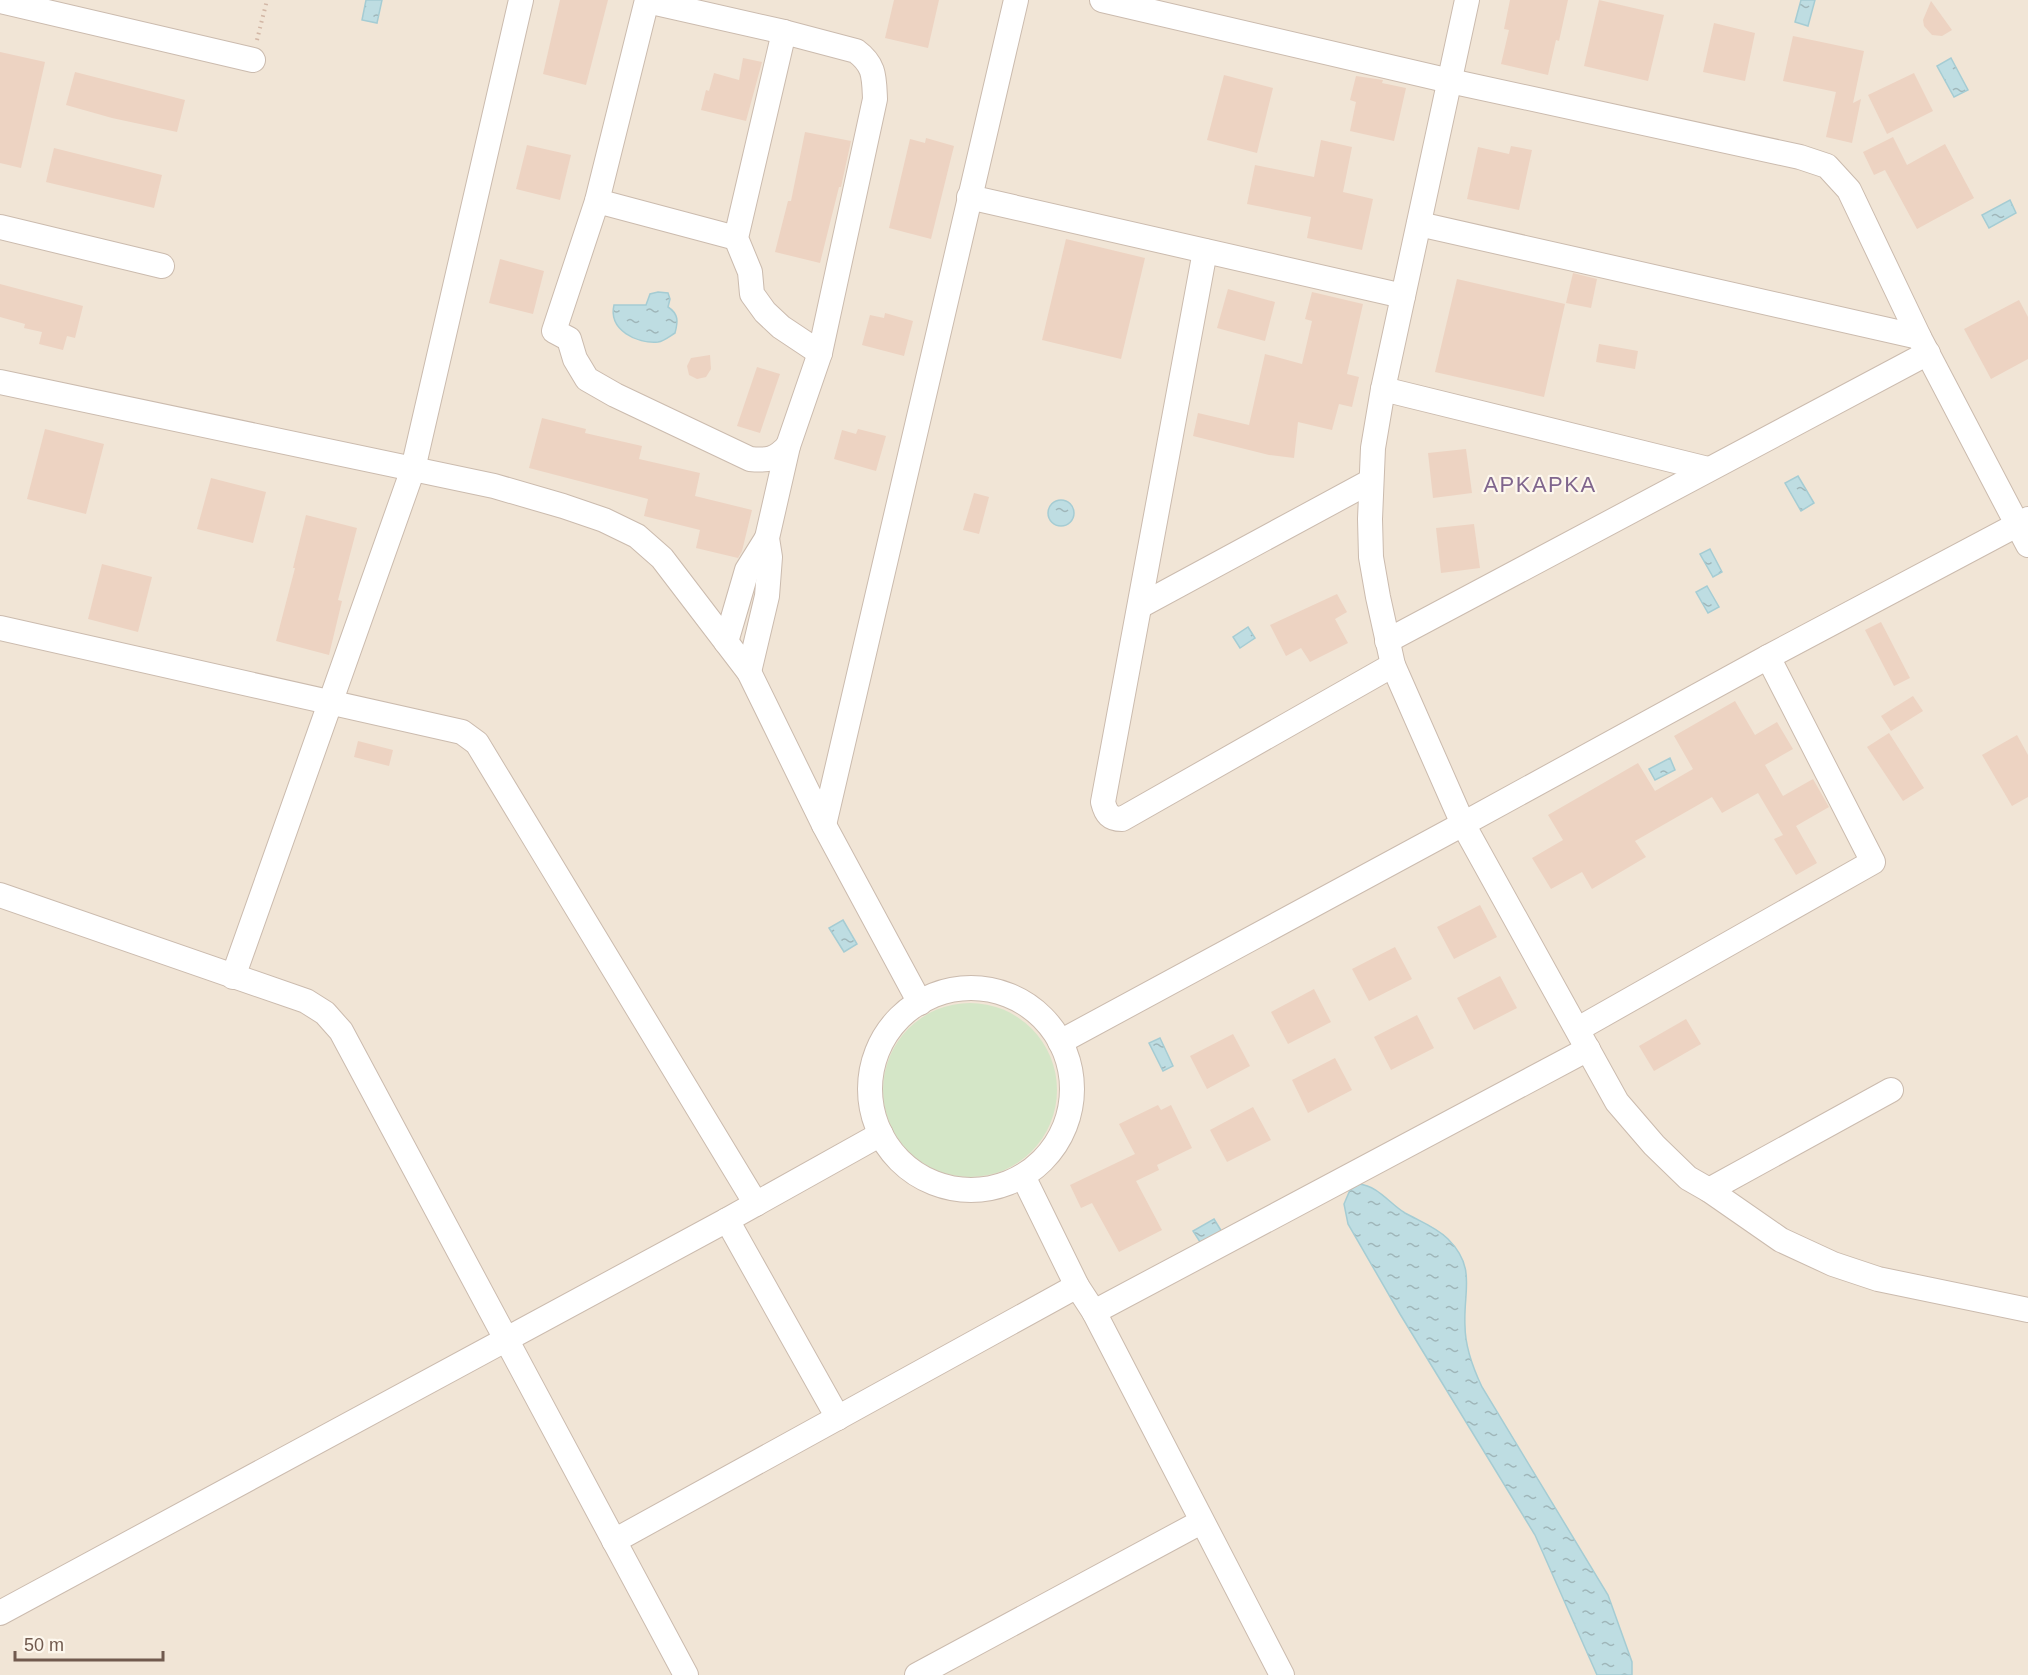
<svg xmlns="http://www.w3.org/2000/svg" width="2028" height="1675" font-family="Arial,sans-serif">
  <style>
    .residential { fill: #f1e5d6 }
    .park { fill: #d4e6c7 }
    .water { fill: url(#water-ripples); stroke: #a5ccd3; stroke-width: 1.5 }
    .building { fill: #edd3c2 }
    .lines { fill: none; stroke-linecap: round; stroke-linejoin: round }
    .minor-casing { stroke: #cbbbae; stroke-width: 26 }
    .path { stroke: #d2b6a5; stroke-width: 4; stroke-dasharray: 1.5 4.5; stroke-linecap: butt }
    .minor { stroke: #fff; stroke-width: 24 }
    .labels { text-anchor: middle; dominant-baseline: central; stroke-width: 4.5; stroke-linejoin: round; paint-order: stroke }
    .neighbourhood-label { font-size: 22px; letter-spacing: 1.5px; fill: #80668d; stroke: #fdf7ed }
  </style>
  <defs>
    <pattern id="water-ripples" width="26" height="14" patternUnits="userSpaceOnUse" patternTransform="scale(1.5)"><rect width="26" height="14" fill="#bedde2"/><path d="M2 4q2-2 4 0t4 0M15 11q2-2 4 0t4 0" fill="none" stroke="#9fb6b9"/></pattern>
  </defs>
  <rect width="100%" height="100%" fill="#faf3e7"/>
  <rect class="residential" x="0" y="0" width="2028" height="1675"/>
  <circle class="park" cx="970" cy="1090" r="87"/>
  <g class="water">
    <polygon points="366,0 382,0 377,23 362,20"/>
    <polygon points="1801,0 1815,0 1808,26 1795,22"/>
    <polygon points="1951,58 1968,90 1954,97 1937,66"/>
    <polygon points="2010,200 2016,213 1989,228 1982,215"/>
    <path d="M658,292L668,293L670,299L668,307C679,314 678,322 675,333C670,336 664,341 658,342C637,344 608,330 614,305H646L650,294Z"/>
    <polygon points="1798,476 1814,503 1801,511 1785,483"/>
    <circle cx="1061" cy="513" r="13"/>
    <polygon points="1710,549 1722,572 1713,577 1700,554"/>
    <polygon points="1707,586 1719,607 1708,613 1696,592"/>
    <polygon points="1248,627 1255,638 1240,648 1233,637"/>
    <polygon points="1670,758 1675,770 1655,780 1649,769"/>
    <polygon points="843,920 857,944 844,952 829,928"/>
    <polygon points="1160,1038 1173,1066 1163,1071 1149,1043"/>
    <path d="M1359,1184C1378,1186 1389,1203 1405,1213C1419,1221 1436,1227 1448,1239C1477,1268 1463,1291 1465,1326C1465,1347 1473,1368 1482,1387L1608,1595L1632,1662V1675H1597L1535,1535L1400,1314L1348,1224L1344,1204L1350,1190Z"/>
    <polygon points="1214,1219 1222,1232 1202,1245 1193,1231"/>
  </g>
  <g class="building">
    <polygon points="560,0 608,0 586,85 543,74"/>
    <polygon points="894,0 939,0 928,48 885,38"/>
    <polygon points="1510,0 1568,0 1559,41 1556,40 1548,75 1501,64 1509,30 1504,29"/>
    <polygon points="1599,0 1664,15 1648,81 1584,66"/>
    <polygon points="1931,1 1952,30 1942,36 1932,35 1924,26 1923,20"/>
    <polygon points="1714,23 1755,33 1745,81 1703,72"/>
    <polygon points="1793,36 1864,51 1853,103 1861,99 1852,143 1826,137 1836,92 1783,81"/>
    <polygon points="0,52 45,62 21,168 0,163"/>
    <polygon points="743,58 762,62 746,121 701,110 706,90 709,91 714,73 739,80"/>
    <polygon points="75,72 185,100 177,132 112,118 66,105"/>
    <polygon points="1914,73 1933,111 1887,134 1868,95"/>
    <polygon points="1224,75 1273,88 1257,153 1207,140"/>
    <polygon points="1356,76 1383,80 1382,83 1406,88 1394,141 1350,131 1356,102 1350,100"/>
    <polygon points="805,132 851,141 841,187 839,187 820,263 775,252 788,201 791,201"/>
    <polygon points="1893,137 1907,165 1945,144 1974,198 1917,229 1885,170 1874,175 1863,152"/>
    <polygon points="926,138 954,146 931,239 889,228 910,139 925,143"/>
    <polygon points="1321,140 1352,147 1343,192 1373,199 1362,250 1307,238 1311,217 1247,204 1255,165 1314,177"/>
    <polygon points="527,145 571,155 560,200 516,189"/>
    <polygon points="1511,146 1532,150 1519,210 1467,199 1478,147 1509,154"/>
    <polygon points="54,148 162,175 154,208 46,182"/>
    <polygon points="1066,239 1145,258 1121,359 1042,340"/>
    <polygon points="500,259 544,271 533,314 489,303"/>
    <polygon points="1573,273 1597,279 1591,308 1566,303"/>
    <polygon points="1457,279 1565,304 1544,397 1435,372"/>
    <polygon points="0,284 83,306 75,338 67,336 63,350 39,344 42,332 24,328 25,324 0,317"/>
    <polygon points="1228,289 1275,302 1265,341 1217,328"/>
    <polygon points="1312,292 1363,304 1347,374 1359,377 1352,407 1339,404 1332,430 1298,422 1294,458 1269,455 1193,436 1198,413 1249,425 1265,354 1302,364 1312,321 1305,319"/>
    <polygon points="2019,300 2028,317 2028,359 1991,379 1964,329"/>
    <polygon points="885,313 913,321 904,356 862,345 870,315 884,318"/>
    <polygon points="1599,344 1638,351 1635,369 1596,362"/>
    <polygon points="710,355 711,369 706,377 697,379 689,375 687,366 691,358"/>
    <polygon points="757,367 780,374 760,433 737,426"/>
    <polygon points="542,418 586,429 585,433 642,446 639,459 700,473 695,496 752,510 742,551 738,558 696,548 700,530 644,516 648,499 529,468"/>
    <polygon points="45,429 104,444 86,514 27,499"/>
    <polygon points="858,429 886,436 876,471 834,459 842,430 856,434"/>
    <polygon points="1466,449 1472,493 1433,498 1428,453"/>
    <polygon points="211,478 266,492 253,543 197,529"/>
    <polygon points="974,493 989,497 979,534 963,530"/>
    <polygon points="306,515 357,528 338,600 342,601 329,655 276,641 295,568 293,568"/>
    <polygon points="1474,524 1480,568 1441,573 1436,528"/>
    <polygon points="102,564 152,577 138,632 88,619"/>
    <polygon points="1337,594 1347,612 1335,619 1348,643 1310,662 1301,648 1286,656 1270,625"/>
    <polygon points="1881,622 1910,678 1894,686 1865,630"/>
    <polygon points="1913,696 1923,711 1891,731 1881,716"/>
    <polygon points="1735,701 1755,735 1777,722 1793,749 1765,765 1783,796 1813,779 1829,807 1796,826 1817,863 1796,875 1774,839 1783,835 1758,793 1722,813 1712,797 1635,841 1646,857 1592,889 1582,872 1551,889 1532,858 1563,840 1548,815 1638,763 1655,791 1693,769 1674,736"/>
    <polygon points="1889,733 1924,788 1903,801 1867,747"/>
    <polygon points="2017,735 2028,755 2028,797 2012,806 1982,755"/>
    <polygon points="358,741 393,750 389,766 354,757"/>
    <polygon points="1480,905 1497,937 1454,959 1437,927"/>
    <polygon points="1395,947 1412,979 1369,1001 1352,969"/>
    <polygon points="1500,976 1517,1008 1474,1030 1457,998"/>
    <polygon points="1314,989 1331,1022 1288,1044 1271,1012"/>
    <polygon points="1417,1015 1434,1048 1391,1070 1374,1037"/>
    <polygon points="1686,1019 1701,1044 1654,1071 1639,1046"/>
    <polygon points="1233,1034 1250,1066 1207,1089 1190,1056"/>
    <polygon points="1335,1058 1352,1090 1308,1113 1292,1080"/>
    <polygon points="1158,1105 1161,1110 1171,1105 1192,1148 1157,1165 1159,1170 1136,1181 1162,1230 1119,1252 1092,1203 1081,1208 1070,1185 1135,1154 1119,1124"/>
    <polygon points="1253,1107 1271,1140 1227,1162 1210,1130"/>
  </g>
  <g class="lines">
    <defs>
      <g id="minor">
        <path d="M647,0L597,201L554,331L569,339L575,359L587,379L615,395L750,459C768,461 776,459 788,446"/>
        <polyline points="1102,0 1450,81 1800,157 1827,166 1849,190 1919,337 2028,545"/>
        <polyline points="1467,0 1383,389 1373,448 1370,519 1371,557 1378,597 1393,665 1463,824 1617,1102 1654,1145 1688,1178 1709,1190 1781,1240 1833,1264 1878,1279 2028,1310"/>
        <polyline points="0,1 253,60"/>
        <path d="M647,1L784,32L856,51C875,65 874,77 875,99L820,353L788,446L767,538L770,557L767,596L749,672"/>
        <polyline points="784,32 736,238 750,272 752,294 765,312 781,327 820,353"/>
        <polyline points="969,197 1403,296"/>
        <polyline points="597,201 736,238"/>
        <polyline points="1419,224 1919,337"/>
        <polyline points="0,227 162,266"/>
        <path d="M1205,251L1103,802C1106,814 1110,819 1122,819L1393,665"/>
        <polyline points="0,382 494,486 563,506 604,520 637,536 662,558 749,672 824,825 920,1003"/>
        <polyline points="1383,389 1708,469"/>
        <polyline points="1140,606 1371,481"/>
        <polyline points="0,628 462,732 477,743 756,1204"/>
        <polyline points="1387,641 1928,353"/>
        <polyline points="726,642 747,570 767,538"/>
        <polyline points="824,825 1016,0"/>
        <polyline points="0,895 306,1001 325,1013 341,1031 686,1675"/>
        <polyline points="233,977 413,469 521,0"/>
        <circle cx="971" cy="1089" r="101"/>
        <polyline points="1578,1029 1873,862 1768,657"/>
        <polyline points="1060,1042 1463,824 1768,657 2028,519"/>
        <polyline points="1023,1176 1077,1286 1094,1312 1282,1675"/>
        <polyline points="1709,1190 1891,1090"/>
        <polyline points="727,1220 838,1418"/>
        <polyline points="1094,1312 1588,1049"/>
        <polyline points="614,1541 1077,1286"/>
        <polyline points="0,1613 727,1220 881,1134"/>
        <polyline points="917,1675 1201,1522"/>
      </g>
    </defs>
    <use href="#minor" class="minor-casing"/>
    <polyline class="path" points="257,40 267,0"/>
    <use href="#minor" class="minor"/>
  </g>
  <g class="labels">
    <g class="neighbourhood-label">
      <text x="1540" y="484">APKAPKA</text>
    </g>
  </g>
  <path d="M15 1651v9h148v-9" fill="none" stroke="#715a4e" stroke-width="3"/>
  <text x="24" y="1651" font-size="18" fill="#715a4e" stroke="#fdf7ed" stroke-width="4.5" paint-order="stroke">50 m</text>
</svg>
